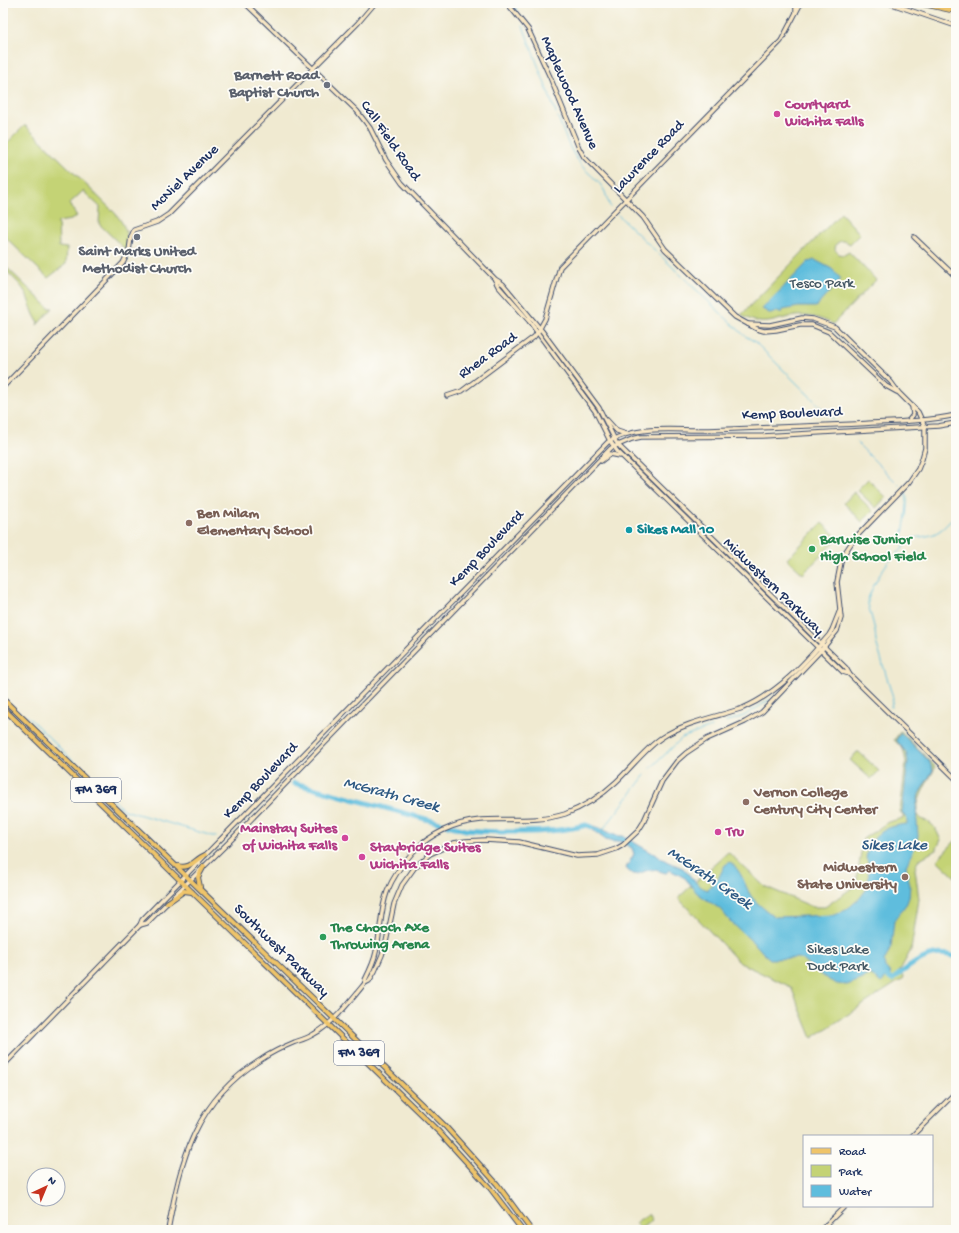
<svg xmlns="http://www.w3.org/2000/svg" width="959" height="1233" font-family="'Gochi Hand',sans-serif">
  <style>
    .green { fill: #c4d375; stroke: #70816a }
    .water { fill: #5ebddd; stroke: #3c769e }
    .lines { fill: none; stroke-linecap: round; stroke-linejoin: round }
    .stream { stroke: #5ebddd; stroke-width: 1 }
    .river { stroke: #5ebddd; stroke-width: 5 }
    .secondary-casing { stroke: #3b4b6f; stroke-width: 5.5 }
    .primary-casing { stroke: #3b4b6f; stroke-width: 6 }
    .highway-casing { stroke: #3b4b6f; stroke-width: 6 }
    .secondary { stroke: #f9e7c3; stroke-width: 3.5 }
    .primary { stroke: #efc469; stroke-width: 4 }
    .highway { stroke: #efc469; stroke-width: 4.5 }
    .worship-dot { fill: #6b7280; stroke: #fdfcf7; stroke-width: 1.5 }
    .hotel-dot { fill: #d1479c; stroke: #fdfcf7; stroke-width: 1.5 }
    .education-dot { fill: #8d6e63; stroke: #fdfcf7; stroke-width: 1.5 }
    .culture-dot { fill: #0f9aa8; stroke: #fdfcf7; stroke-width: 1.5 }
    .leisure-dot { fill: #2e9e5b; stroke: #fdfcf7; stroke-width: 1.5 }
    .labels { text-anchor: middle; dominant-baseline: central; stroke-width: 3.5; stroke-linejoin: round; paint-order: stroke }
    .shield { fill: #fdfcf7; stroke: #5f6c8c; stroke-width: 1 }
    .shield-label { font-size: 14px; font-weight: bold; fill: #1b2f5e }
    .worship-label { font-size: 15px; font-weight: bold; fill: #5b616d; stroke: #fdfcf7; text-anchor: end }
    .street-label { font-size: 15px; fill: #1b2f5e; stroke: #fdfcf7 }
    .hotel-label { font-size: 15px; font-weight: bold; fill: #b23c85; stroke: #fdfcf7; text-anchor: start }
    .park-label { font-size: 15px; fill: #455864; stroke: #fdfcf7 }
    .education-label { font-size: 15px; font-weight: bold; fill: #785e54; stroke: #fdfcf7; text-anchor: start }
    .culture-label { font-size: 15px; font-weight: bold; fill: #0d838f; stroke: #fdfcf7; text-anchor: start }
    .leisure-label { font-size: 15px; font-weight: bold; fill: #27864d; stroke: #fdfcf7; text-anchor: start }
    .water-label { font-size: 16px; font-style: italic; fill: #2f5a84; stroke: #fdfcf7 }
  </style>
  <rect width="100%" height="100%" fill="#fdfcf7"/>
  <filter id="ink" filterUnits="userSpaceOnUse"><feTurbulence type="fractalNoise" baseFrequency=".025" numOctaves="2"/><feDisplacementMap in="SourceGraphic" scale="8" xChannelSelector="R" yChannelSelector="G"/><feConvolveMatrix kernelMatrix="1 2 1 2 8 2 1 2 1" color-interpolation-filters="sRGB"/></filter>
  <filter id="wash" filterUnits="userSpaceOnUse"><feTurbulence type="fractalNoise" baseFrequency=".012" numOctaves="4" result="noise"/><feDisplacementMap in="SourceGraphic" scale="16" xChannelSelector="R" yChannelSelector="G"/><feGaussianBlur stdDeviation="0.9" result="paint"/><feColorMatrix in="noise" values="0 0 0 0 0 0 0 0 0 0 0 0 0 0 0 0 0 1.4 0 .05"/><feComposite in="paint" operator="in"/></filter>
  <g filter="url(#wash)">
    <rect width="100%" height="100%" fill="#f0ead1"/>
    <g class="green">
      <path d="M24,126H26L115,213C125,225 129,234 127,251L99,224L100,207L83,191L69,204L77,216L71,220L58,222L59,247L67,248L66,264L48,278L3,235V178L4,176L3,175V147Z"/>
      <path d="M841,213L860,234L850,244C844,240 841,240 836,244L835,250L839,254L844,255L849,252L876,280L833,324C821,318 810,315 796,316C772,319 766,329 741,315Z"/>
      <path d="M3,264L49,308H53L37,325L38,322C32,313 30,302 25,292C20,283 11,276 3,268Z"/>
      <polygon points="868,479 886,497 876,508 857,490"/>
      <polygon points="854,492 873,511 862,522 844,503"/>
      <polygon points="822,523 838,538 803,574 787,559"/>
      <path d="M901,731L934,765L935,768C930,778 913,804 918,815C921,821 927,820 931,824C936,827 938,835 941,840L936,850L918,860L915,869L919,899L911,950L899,972L904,978L812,1038L791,987L740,963L678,898L728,852L764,886L813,907H825L856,885L863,839L888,822L904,818L900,811L906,762L903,749L894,740Z"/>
      <polygon points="857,752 859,752 879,771 871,779 850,760"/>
      <polygon points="956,840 956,878 937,860"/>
      <polygon points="648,1214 652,1220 640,1229 635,1223"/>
    </g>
    <g class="water">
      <polygon points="815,260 832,269 841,279 816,307 798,307 783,310 782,313 778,311 771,314 762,309 808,262"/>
      <path d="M901,733L929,761L933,770L919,794L916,808L918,836L915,847L906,866L910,885L909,897L907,903L894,921L891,947L884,962L885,967L891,974L881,983L874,977L869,974L863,979L847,985L837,984L827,979L804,961L799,958L770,959L763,953L758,947L730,921L720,909L697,893L685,878L670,870L666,873C661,872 655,869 650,870C640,871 635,880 626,868L634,854L632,848L620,841L613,842L606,840L586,825C600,825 610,837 623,836L668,862L683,868L700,887L708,890L714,881L718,879L725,865L730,862C742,871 744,884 751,896C757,904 767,911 775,917L834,915L846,910L860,898L869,886L868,862L866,858C870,836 884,826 907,824V819L902,813L908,761L906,752L896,740Z"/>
    </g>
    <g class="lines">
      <g class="stream">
        <polyline points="514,3 517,12"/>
        <polyline points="523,26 556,113"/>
        <path d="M558,117C564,133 569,149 579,162C586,173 600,180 605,192C607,197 608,202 610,207"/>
        <polyline points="618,215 727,319 745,336 754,341 834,420"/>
        <polyline points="857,443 899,485"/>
        <path d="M905,541C913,536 924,538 934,534C943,530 949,522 956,515"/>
        <path d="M891,707L893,698L876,642L875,630L868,604V599C873,585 882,570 891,558C895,555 900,552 903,548C906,543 903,538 903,533C905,522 909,503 906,493"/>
        <polyline points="27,716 124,810 216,837"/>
        <polyline points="726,722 744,716 769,700"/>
        <polyline points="651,768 682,738 711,727"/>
        <polyline points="603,830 645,775"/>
      </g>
      <g class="river">
        <path d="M294,783L466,830C484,832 501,832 519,832C542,832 564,831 586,825L591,827"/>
        <path d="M882,973L892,980C910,965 931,947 956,957"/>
      </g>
    </g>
  </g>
  <g filter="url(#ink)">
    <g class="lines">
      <defs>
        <g id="secondary">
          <polyline points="245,3 357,111 370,128 386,160 402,183 495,279 503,284 542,331 599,408 616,442 621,448 846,668 850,675 956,779"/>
          <polyline points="507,3 528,29 550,77 579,148 584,157 643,217 665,249 735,317 757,329 764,331 776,330 800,325 812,325 829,332 886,386 897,392"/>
          <polyline points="889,3 956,26"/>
          <polyline points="796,12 796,3"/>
          <polyline points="914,237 956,277"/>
          <polyline points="495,280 498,286 529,321 595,411 610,441 617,451 843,672 849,674"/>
          <polyline points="3,387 123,263 129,251 131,237 134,230 157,222 169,214 358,23 375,3"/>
          <polyline points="447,396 462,391 534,337 539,330 545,319 560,267 781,41 801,3"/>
          <polyline points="607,420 617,431 626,434"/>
          <polyline points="909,420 913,415 912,406"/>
          <polyline points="601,461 610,454 620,456"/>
          <polyline points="174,896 233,838 611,448 632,439 641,437 763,436 938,426 956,423"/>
          <polyline points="140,925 147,923 168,902"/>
          <path d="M365,983V980C370,970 374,962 376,952C381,932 380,911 387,892C393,877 402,864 413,852C430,834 456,822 481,820C509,818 537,823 565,814C584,807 601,796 616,782C631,768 644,750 661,738C685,722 716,717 743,708C778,693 805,663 829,635L832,630L840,610"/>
          <path d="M3,1066L140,925L142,920L608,442C639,424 676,431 710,430C758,428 807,426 856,424C889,422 923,422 956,415"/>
          <polyline points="912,1136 956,1092"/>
          <path d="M168,1230C181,1158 195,1100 262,1059C272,1052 283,1047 295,1042C301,1040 308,1038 314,1034C332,1025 352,999 365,983L369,981L375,971L382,955L386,942L394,904L402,885L415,867L430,854L454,843L466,841L485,840L519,842L577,856L598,855L616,849L623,845L638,831L643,823L662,781L677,761L686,753L707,739L745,722L762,712L824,647L837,631L841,618L837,582L842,557L854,539L909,482L918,469L922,459L925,448V427L918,412L899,393L891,382L835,327L813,319L802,318L770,325L748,324"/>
          <polyline points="821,1230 845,1206"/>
        </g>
        <g id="primary">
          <polyline points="3,699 445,1126 497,1184 531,1230"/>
          <polyline points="3,708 439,1132 490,1188 522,1230"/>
          <path d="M178,866C190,870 195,859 205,855"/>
          <polyline points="200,887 198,877 204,866"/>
          <polyline points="167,903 184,891 192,892"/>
        </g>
        <g id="highway">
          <polyline points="919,3 956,11"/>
          <polyline points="942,3 955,8"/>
        </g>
      </defs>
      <use href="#secondary" class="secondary-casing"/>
      <use href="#primary" class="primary-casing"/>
      <use href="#highway" class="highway-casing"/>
      <use href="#secondary" class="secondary"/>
      <use href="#primary" class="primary"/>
      <use href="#highway" class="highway"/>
    </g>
  </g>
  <g class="worship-dot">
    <circle cx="327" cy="85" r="4"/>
    <circle cx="137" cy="237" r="4"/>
  </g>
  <g class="hotel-dot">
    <circle cx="777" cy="114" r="4"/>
    <circle cx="718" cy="832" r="4"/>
    <circle cx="345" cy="838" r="4"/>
    <circle cx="362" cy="857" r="4"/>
  </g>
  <g class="education-dot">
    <circle cx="189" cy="523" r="4"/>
    <circle cx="746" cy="802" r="4"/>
    <circle cx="905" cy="877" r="4"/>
  </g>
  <circle class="culture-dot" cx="629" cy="530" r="4"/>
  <g class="leisure-dot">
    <circle cx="812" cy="549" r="4"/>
    <circle cx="323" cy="937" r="4"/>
  </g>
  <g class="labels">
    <g class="shield">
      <rect x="71" y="778" width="50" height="24" rx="3"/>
      <rect x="334" y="1041" width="50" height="24" rx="3"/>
    </g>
    <g class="shield-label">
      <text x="96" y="790">FM 369</text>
      <text x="359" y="1053">FM 369</text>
    </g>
    <g class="worship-label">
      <text x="319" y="76">Barnett Road<tspan x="319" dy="17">Baptist Church</tspan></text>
      <text x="137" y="252" text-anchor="middle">Saint Marks United<tspan x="137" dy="17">Methodist Church</tspan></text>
    </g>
    <g class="street-label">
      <text transform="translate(569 93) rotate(66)">Maplewood Avenue</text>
      <text transform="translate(390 141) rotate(55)">Call Field Road</text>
      <text transform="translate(649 157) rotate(-46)">Lawrence Road</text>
      <text transform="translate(185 178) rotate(-44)">McNiel Avenue</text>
      <text transform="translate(488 356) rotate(-36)">Rhea Road</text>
      <text transform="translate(792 414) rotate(-2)">Kemp Boulevard</text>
      <text transform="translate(487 549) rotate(-46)">Kemp Boulevard</text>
      <text transform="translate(773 587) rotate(44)">Midwestern Parkway</text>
      <text transform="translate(261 781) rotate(-46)">Kemp Boulevard</text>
      <text transform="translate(281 951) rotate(44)">Southwest Parkway</text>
    </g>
    <g class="hotel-label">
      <text x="785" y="105">Courtyard<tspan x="785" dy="17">Wichita Falls</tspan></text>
      <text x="337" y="829" text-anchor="end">Mainstay Suites<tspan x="337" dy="17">of Wichita Falls</tspan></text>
      <text x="726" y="832">Tru</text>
      <text x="370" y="848">Staybridge Suites<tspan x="370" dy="17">Wichita Falls</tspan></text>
    </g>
    <g class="park-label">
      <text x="822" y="284">Tesco Park</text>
      <text x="838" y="950">Sikes Lake<tspan x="838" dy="17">Duck Park</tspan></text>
    </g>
    <g class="education-label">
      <text x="197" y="514">Ben Milam<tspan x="197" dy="17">Elementary School</tspan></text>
      <text x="754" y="793">Vernon College<tspan x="754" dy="17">Century City Center</tspan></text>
      <text x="897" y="868" text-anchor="end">Midwestern<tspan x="897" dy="17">State University</tspan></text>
    </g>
    <g class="culture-label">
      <text x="637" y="530">Sikes Mall 10</text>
    </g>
    <g class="leisure-label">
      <text x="820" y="540">Barwise Junior<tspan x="820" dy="17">High School Field</tspan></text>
      <text x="331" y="928">The Chooch Axe<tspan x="331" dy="17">Throwing Arena</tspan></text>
    </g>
    <g class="water-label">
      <text transform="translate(391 796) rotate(15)">McGrath Creek</text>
      <text x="894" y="846">Sikes Lake</text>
      <text transform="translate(709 879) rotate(34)">McGrath Creek</text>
    </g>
  </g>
  <rect width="959" height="1233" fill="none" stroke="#fdfcf7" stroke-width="16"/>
  <rect x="803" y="1135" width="130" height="72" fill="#fdfcf7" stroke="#a3aaba"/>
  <rect x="811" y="1148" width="20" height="6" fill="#efc469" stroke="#a3aaba"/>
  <text x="839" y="1155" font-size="12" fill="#1b2f5e">Road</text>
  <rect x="811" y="1165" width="20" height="12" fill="#c4d375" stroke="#a3aaba"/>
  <text x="839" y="1175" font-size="12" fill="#1b2f5e">Park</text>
  <rect x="811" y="1185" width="20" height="12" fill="#5ebddd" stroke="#a3aaba"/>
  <text x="839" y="1195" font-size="12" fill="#1b2f5e">Water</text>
  <g transform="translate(46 1187) rotate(44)"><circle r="19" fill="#fdfcf7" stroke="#a3aaba"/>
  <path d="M0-3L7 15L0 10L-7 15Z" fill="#c8321e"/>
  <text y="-6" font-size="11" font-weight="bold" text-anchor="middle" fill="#1b2f5e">N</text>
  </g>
</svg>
